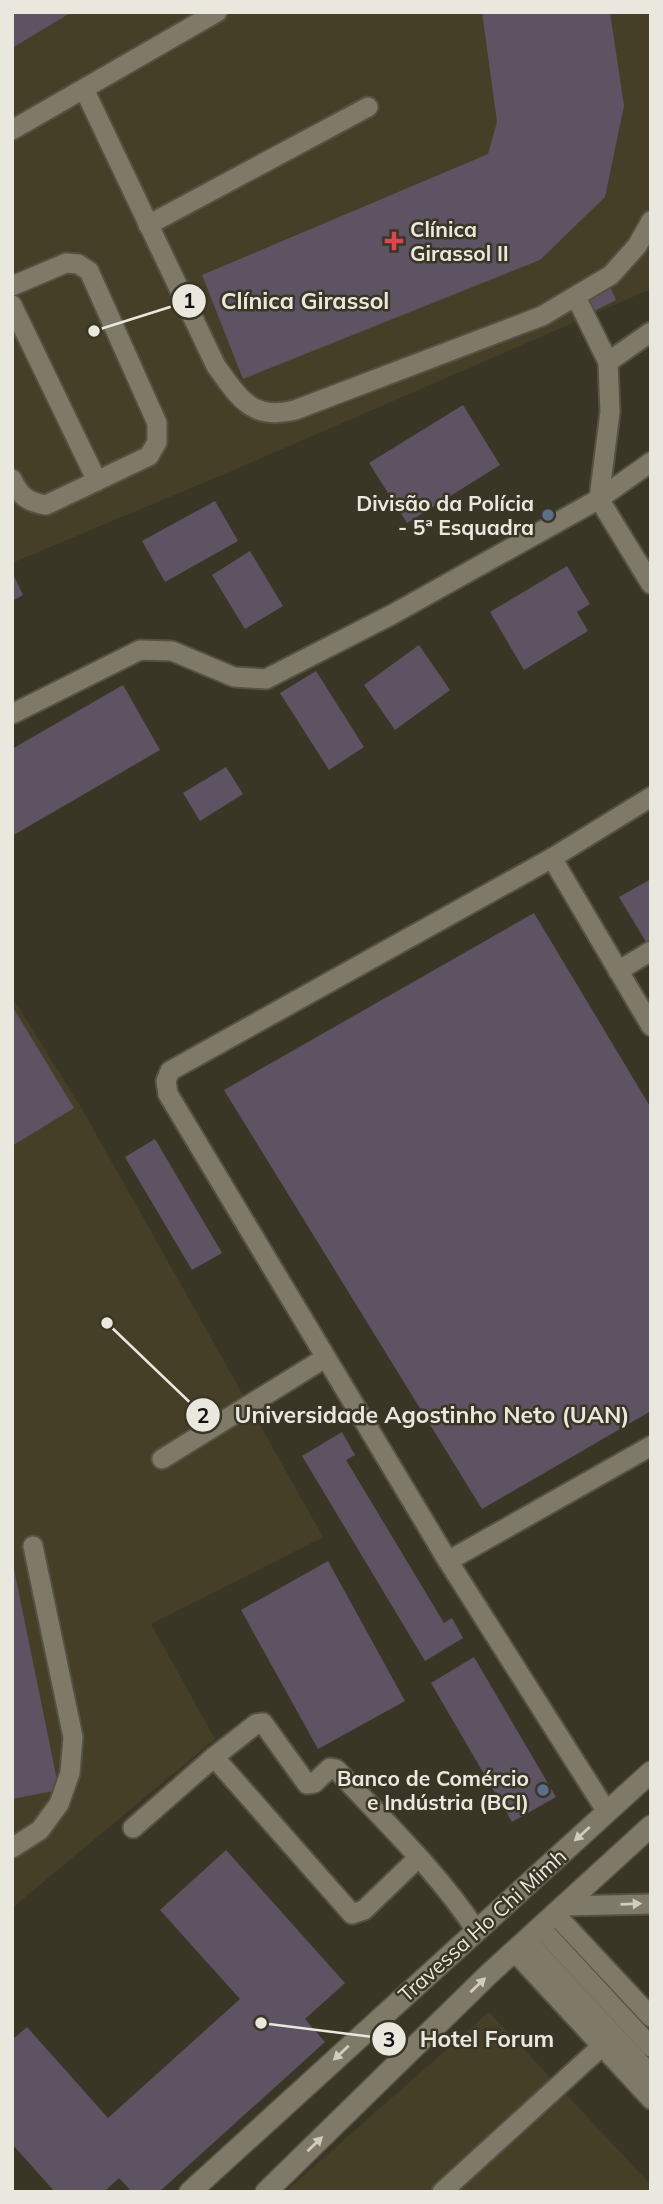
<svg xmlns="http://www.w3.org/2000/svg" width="663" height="2204" font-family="Mulish,sans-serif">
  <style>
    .built { fill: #453f28 }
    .building { fill: #5e5362 }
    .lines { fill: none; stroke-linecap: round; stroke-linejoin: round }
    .lane-casing { stroke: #555244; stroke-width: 23 }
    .street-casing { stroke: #555244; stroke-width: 24 }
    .lane { stroke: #7f7a68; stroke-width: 19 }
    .street { stroke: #7f7a68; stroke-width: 21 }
    .oneway { fill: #cfccc0 }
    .health-dot { fill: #e0444e; stroke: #3a3626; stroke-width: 2.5 }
    .service-dot { fill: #5c6f8a; stroke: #3a3626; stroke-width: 2.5 }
    .labels { text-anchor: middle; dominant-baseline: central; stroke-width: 5; stroke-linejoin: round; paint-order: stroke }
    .poi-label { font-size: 21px; font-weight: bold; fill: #eae8de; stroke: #3a3626; text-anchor: end }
    .street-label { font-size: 21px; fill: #eae8de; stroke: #3a3626 }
    .leader { fill: none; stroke: #eae8de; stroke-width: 2.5 }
    .callout-dot { fill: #eae8de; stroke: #3a3626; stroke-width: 2.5 }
    .mark-label { font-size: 21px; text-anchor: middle; font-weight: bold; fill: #111 }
    .callout-label { font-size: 23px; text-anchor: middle; font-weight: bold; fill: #eae8de; stroke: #3a3626; stroke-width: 5; stroke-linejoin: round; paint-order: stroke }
  </style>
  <rect width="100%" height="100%" fill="#3a3626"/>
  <g class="built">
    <polygon points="12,12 651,12 651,289 234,470 12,563"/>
    <polygon points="12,997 82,1109 323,1537 151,1624 215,1739 12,1908"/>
    <polygon points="489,2012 651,2185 651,2192 285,2192"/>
  </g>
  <g class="building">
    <polygon points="12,12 72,12 12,48"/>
    <polygon points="482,12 610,12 624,106 605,197 540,260 243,379 202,275 488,154 497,122"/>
    <polygon points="608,282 616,300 592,312 584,294"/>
    <polygon points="463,405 500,465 407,523 369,463"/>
    <polygon points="215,501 238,541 165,582 142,541"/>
    <polygon points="250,551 283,606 245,629 212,575"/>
    <polygon points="567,566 590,604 577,612 588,631 524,670 490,612"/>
    <polygon points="12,572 23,595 12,601"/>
    <polygon points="419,645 450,690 395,730 364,685"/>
    <polygon points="316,671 364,747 329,770 280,693"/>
    <polygon points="123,685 160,750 12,836 12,749"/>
    <polygon points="226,767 243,794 200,821 183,793"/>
    <polygon points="651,879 651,946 649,947 619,897"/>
    <polygon points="534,913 651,1108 651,1411 482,1509 224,1090"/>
    <polygon points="12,1006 74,1108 12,1146"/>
    <polygon points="155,1139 222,1253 192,1270 125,1157"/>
    <polygon points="342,1432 355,1455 346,1460 444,1623 452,1618 463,1638 425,1661 302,1456"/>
    <polygon points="328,1561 405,1701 318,1749 241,1610"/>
    <polygon points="13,1564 59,1790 12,1799 12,1565"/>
    <polygon points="474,1657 556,1797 512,1822 431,1683"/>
    <polygon points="226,1850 345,1983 305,2019 325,2042 159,2192 132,2192 119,2178 104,2192 55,2192 12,2144 12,2040 27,2027 108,2118 240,1999 160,1910"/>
  </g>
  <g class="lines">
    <defs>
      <g id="lane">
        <path d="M84,89L216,366C239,398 252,421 295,410L542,316L611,275L637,246L651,221"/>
        <polyline points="12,130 217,12"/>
        <polyline points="148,225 368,107"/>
        <path d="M12,286L66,263L78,264L89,271L157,423V442L149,456L46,505C27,502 20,496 12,479"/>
        <polyline points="576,297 608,362 610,412 599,499 651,584"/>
        <polyline points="12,305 97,481"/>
        <polyline points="608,362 651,332"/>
        <polyline points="12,714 140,650 172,651 234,677 266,679 393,614 599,499 651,462"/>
        <polyline points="552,858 651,797"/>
        <polyline points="618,971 651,951"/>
        <polyline points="162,1459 325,1358"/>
        <polyline points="448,1561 651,1446"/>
        <polyline points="214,1757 352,1914 364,1910 418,1858"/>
        <polyline points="607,1812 448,1561 168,1094 166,1081 170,1071 552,858 651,1026"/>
        <path d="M133,1828L214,1757L256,1724L263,1723L307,1784L314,1783L330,1768L336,1769C384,1821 437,1871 476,1930"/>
        <polyline points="12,1848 40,1830 59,1804 70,1773 73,1737 33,1546"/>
        <polyline points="563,1906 651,1904"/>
        <polyline points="555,1914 651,2017"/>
        <polyline points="540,1927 651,2047"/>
        <polyline points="526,1940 651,2075"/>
        <polyline points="514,1951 651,2099"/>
        <polyline points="442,2192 602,2046"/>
      </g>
      <g id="street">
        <polyline points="190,2192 651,1772"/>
        <polyline points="266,2192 489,1974 651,1826"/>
      </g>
    </defs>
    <use href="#lane" class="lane-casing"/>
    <use href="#street" class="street-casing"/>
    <use href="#lane" class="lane"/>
    <use href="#street" class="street"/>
  </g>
  <defs><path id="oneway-solid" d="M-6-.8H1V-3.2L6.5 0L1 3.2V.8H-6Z" transform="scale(1.75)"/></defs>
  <g class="oneway">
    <use href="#oneway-solid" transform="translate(582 1834) rotate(138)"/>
    <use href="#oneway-solid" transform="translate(631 1904) rotate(-2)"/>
    <use href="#oneway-solid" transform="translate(478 1985) rotate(-44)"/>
    <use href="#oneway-solid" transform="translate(341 2053) rotate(137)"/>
    <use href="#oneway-solid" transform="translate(315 2144) rotate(-44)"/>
  </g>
  <path class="health-dot" d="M390.5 230.5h7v7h7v7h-7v7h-7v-7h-7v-7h7z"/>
  <g class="service-dot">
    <circle cx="548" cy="515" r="7"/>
    <circle cx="543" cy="1790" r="7"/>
  </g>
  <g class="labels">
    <g class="poi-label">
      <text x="410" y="229" text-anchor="start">Clínica<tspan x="410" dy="24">Girassol II</tspan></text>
      <text x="534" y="503">Divisão da Polícia<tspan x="534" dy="24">- 5ª Esquadra</tspan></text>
      <text x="529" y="1778">Banco de Comércio<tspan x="529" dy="24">e Indústria (BCI)</tspan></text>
    </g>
    <g class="street-label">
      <text transform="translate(482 1925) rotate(-42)">Travessa Ho Chi Mimh</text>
    </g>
  </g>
  <path class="leader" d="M94 331L189 301M107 1323L203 1415M261 2023L389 2039"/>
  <g class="callout-dot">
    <circle cx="94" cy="331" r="7"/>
    <circle cx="107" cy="1323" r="7"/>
    <circle cx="261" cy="2023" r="7"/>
    <circle cx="189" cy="301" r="18"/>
    <circle cx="203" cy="1415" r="18"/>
    <circle cx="389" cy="2039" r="18"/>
  </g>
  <g class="mark-label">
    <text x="189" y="308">1</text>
    <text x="203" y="1423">2</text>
    <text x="389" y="2047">3</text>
  </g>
  <g class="callout-label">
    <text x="305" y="309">Clínica Girassol</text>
    <text x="432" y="1423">Universidade Agostinho Neto (UAN)</text>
    <text x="487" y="2047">Hotel Forum</text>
  </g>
  <rect width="663" height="2204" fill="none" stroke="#eae8de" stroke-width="28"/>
</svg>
